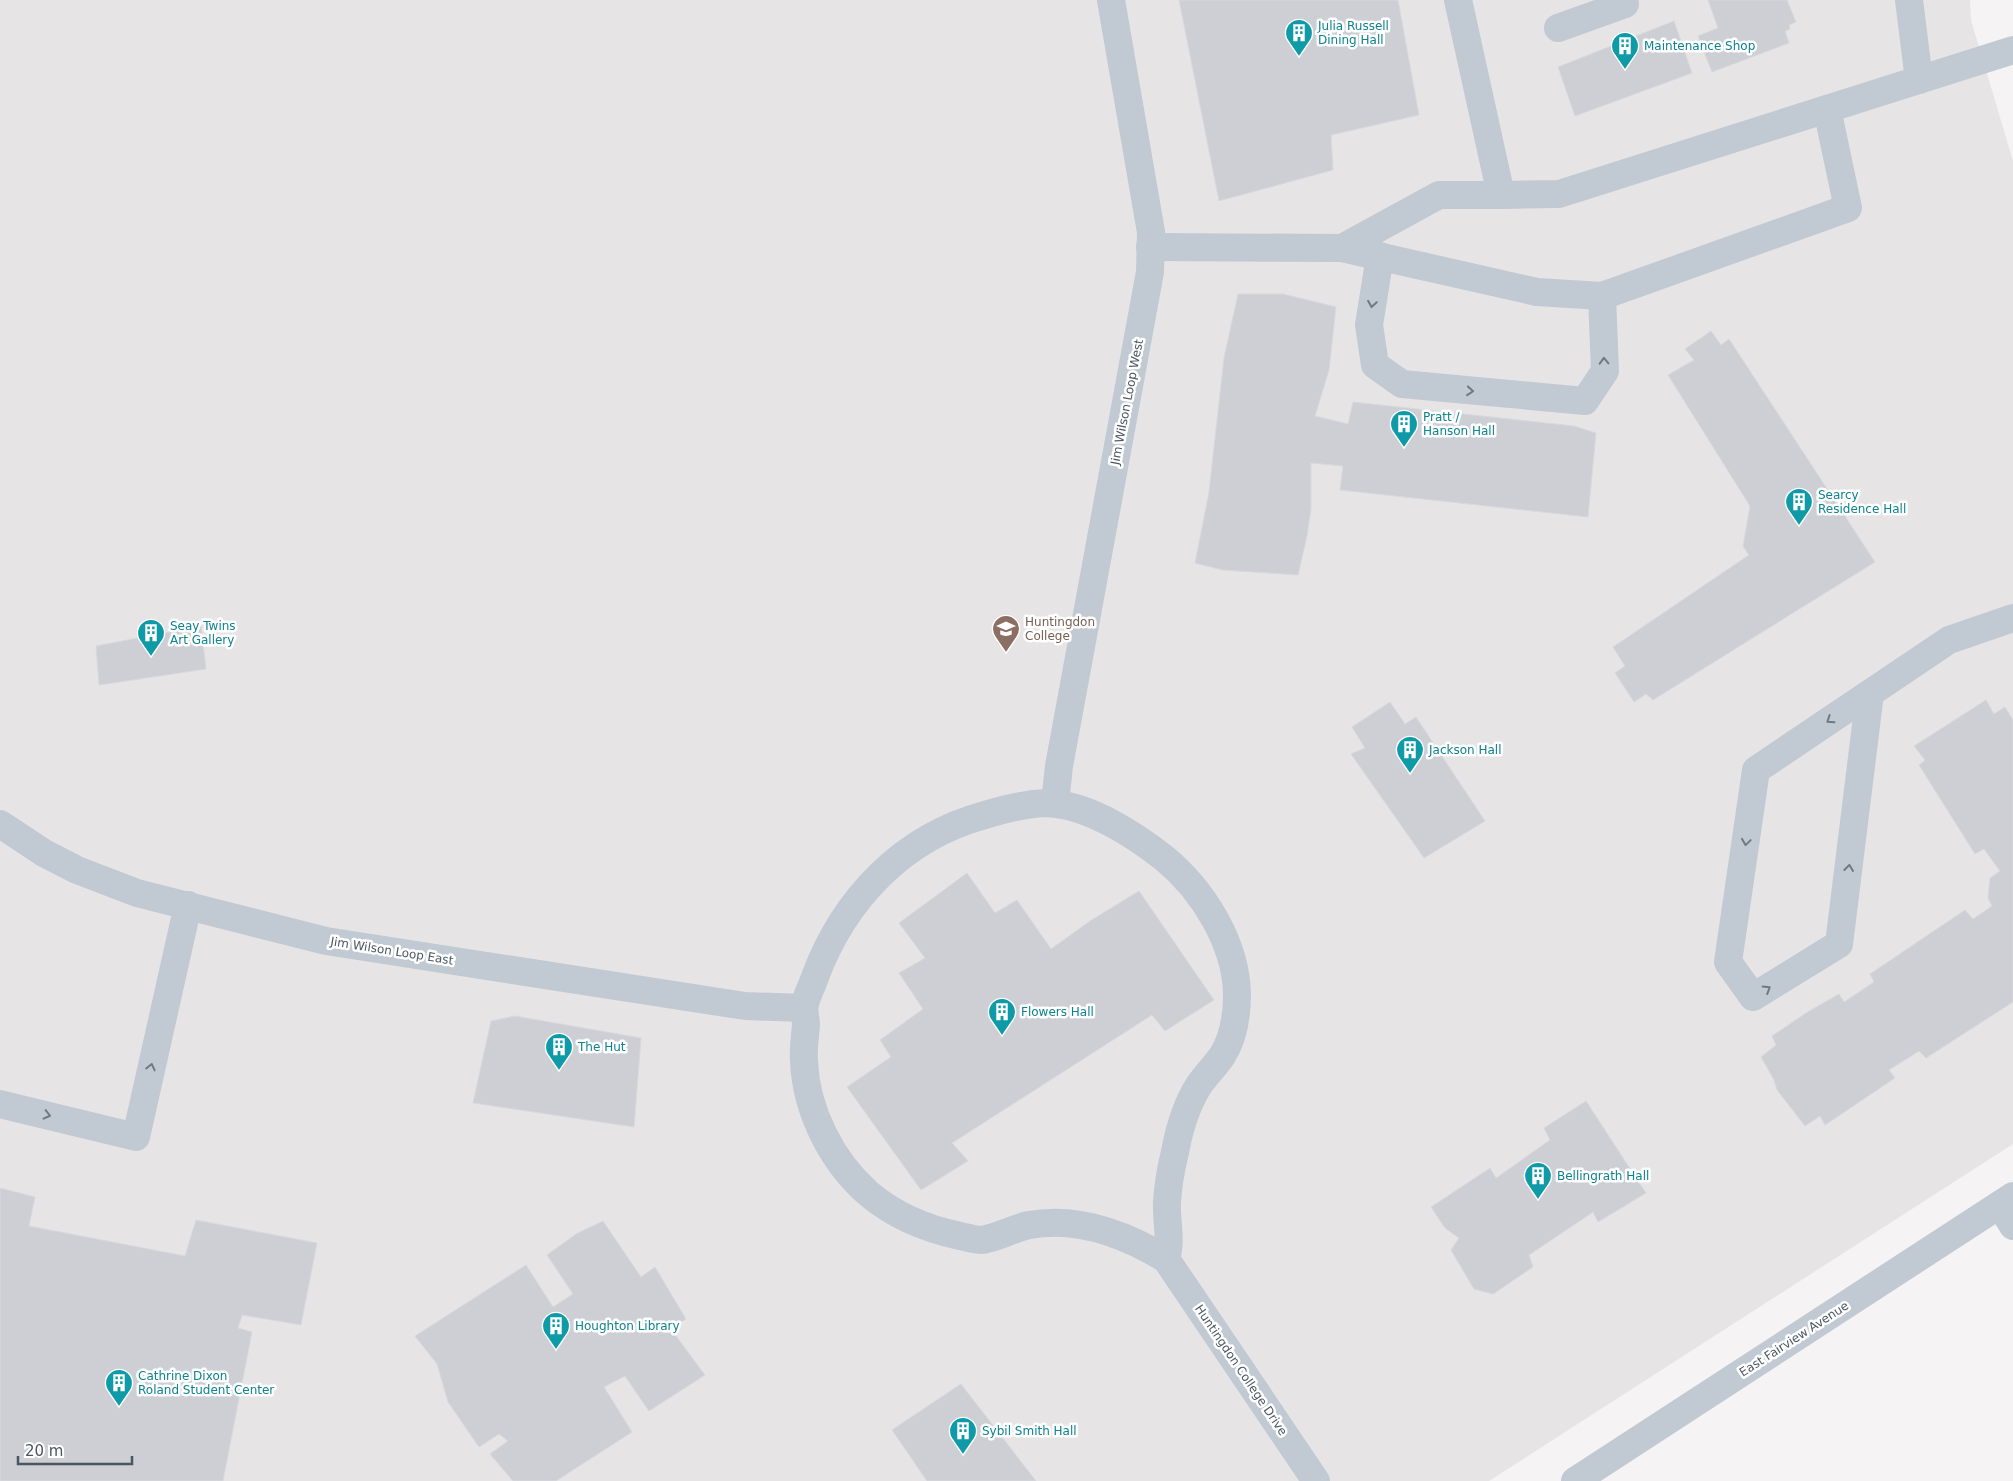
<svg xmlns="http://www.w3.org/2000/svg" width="2013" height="1481" font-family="'DejaVu Sans',sans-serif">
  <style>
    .education { fill: #e6e4e5 }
    .building { fill: #cdcfd5; stroke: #d7d9de }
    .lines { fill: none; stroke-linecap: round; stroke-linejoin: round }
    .minor { stroke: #c1cad2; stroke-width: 28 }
    .oneway { stroke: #6e7983 }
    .labels { text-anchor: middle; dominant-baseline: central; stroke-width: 5; stroke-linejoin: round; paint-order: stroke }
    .culture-label { font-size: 12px; fill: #0d838f; stroke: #fff; text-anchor: start }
    .street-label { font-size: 12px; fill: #4a5661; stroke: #fff }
    .education-label { font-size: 12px; fill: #785e54; stroke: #fff; text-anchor: start }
  </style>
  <rect width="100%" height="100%" fill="#f5f3f3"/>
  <polygon class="education" points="0,0 1970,0 1971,20 2013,161 2013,1144 1489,1481 0,1481"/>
  <g class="building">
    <polygon points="1179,0 1398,0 1419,115 1331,135 1333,170 1219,201"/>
    <polygon points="1708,0 1787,0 1796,22 1789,25 1790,29 1785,31 1789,43 1712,72 1698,36 1718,28"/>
    <polygon points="1674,21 1692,73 1575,116 1558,67"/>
    <polygon points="1238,294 1283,294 1336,307 1329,370 1315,416 1348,424 1353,402 1574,426 1596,433 1588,517 1340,490 1343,466 1311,463 1311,509 1307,536 1298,575 1223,570 1195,563 1209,492 1224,358"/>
    <polygon points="1711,331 1721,345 1729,339 1875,562 1653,700 1646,694 1634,702 1615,673 1625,666 1613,647 1749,555 1743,546 1750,506 1668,375 1694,360 1685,349"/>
    <polygon points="201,626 206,669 99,685 96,646"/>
    <polygon points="1986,700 1994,714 2005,707 2013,720 2013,1002 1926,1058 1919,1051 1889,1070 1895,1078 1825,1125 1820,1116 1805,1126 1777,1090 1774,1080 1761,1057 1776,1045 1772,1036 1806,1013 1839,994 1844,1002 1874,982 1870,974 1965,910 1973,919 1992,906 1988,898 1990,878 2000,871 1984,849 1975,854 1919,765 1925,760 1914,746"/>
    <polygon points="1390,702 1405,724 1416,717 1485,821 1424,858 1351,754 1365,748 1352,727"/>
    <polygon points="967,873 995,913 1017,900 1051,949 1090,921 1139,891 1214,1000 1165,1031 1152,1015 952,1143 968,1161 921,1190 847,1087 891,1057 880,1040 923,1009 899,973 925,958 899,923"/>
    <polygon points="515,1016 641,1038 634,1127 473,1103 491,1021"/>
    <polygon points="1586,1101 1646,1193 1598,1222 1593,1212 1529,1255 1533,1267 1493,1294 1474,1289 1451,1250 1459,1238 1445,1228 1431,1207 1490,1168 1496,1178 1550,1140 1544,1128"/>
    <polygon points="0,1188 35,1197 29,1226 185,1256 196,1220 317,1243 301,1325 242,1315 238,1328 252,1332 223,1481 0,1481"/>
    <polygon points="603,1221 641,1277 655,1267 686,1319 670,1328 705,1375 649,1411 625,1376 604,1387 632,1432 556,1481 513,1481 490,1454 508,1441 499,1434 479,1447 448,1402 437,1364 415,1336 526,1265 553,1307 573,1294 547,1255 576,1234"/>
    <polygon points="961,1384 1036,1481 927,1481 892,1430"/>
  </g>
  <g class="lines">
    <g class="minor">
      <polyline points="1458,0 1501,195 1559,194 2013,50"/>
      <polyline points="1909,0 1919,80"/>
      <polyline points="1558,28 1625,4 1624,0"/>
      <polyline points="1150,247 1342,248 1439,195 1501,195"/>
      <polyline points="1342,248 1537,292 1602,296 1848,208 1827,109"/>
      <polyline points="1380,256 1369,325 1375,365 1402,384 1585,401 1605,371 1602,296"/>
      <polyline points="1870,693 1839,944 1753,997 1728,962 1756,770 1949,640 2013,618"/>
      <polyline points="1055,803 1059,766 1150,272 1151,232 1111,0"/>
      <polyline points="0,824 44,853 77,870 137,893 326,941 745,1006 804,1008"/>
      <polyline points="0,1104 136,1137 188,905"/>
      <polyline points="2000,1205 2013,1226"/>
      <path d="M1166,1259C1172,1240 1166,1221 1167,1202C1168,1186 1171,1168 1175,1152C1179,1130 1187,1104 1199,1085C1206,1075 1215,1066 1222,1056C1233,1039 1237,1015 1237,994C1236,943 1203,890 1164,858C1136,836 1093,808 1056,804C1036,801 1005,809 985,815C903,837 844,899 815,977C812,986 807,995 805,1004C803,1011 806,1018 806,1025C805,1037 803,1050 804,1061C806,1111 832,1162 869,1194C895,1216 927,1229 960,1236C966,1237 975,1240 981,1240C995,1239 1014,1228 1029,1225C1078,1216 1125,1234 1166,1259L1316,1481"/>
      <polyline points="1575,1481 2013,1196"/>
    </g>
  </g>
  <defs><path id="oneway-chevron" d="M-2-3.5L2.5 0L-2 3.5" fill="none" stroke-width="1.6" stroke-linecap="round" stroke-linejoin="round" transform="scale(1.25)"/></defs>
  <g class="oneway">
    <use href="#oneway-chevron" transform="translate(1372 304) rotate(99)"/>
    <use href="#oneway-chevron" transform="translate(1604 361) rotate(-92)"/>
    <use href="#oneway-chevron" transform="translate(1470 391) rotate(5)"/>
    <use href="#oneway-chevron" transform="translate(1830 720) rotate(146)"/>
    <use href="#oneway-chevron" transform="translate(1746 842) rotate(98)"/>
    <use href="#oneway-chevron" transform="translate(1849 868) rotate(-83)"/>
    <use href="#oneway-chevron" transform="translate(1767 989) rotate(-32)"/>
    <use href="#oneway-chevron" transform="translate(151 1067) rotate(-77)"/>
    <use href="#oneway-chevron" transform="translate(47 1115) rotate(14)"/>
  </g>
  <defs>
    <symbol id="building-pin" viewBox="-11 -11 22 30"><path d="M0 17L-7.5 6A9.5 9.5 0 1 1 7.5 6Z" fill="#0f9aa8" stroke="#fff"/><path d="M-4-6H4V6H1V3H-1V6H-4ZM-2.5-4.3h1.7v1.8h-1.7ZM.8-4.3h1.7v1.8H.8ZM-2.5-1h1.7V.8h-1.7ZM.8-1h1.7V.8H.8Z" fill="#fff"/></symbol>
    <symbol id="university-pin" viewBox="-11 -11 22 30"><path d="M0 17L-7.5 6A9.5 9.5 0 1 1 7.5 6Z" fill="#8d6e63" stroke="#fff"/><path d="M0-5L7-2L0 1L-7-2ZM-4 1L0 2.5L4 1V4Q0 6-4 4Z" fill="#fff"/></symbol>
  </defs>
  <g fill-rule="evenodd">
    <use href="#building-pin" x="1283" y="17" width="32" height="43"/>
    <use href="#building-pin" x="1609" y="30" width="32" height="43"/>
    <use href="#building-pin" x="1388" y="408" width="32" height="43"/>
    <use href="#building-pin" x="1783" y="486" width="32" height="43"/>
    <use href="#university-pin" x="990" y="613" width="32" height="43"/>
    <use href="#building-pin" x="135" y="617" width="32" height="43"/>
    <use href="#building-pin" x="1394" y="734" width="32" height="43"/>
    <use href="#building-pin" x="986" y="996" width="32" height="43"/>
    <use href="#building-pin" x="543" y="1031" width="32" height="43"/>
    <use href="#building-pin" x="1522" y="1160" width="32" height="43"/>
    <use href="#building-pin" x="540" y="1310" width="32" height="43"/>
    <use href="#building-pin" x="103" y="1367" width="32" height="43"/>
    <use href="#building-pin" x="947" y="1415" width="32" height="43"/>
  </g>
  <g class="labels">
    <g class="culture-label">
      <text x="1318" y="26">Julia Russell<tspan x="1318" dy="14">Dining Hall</tspan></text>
      <text x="1644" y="46">Maintenance Shop</text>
      <text x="1423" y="417">Pratt /<tspan x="1423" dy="14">Hanson Hall</tspan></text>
      <text x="1818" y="495">Searcy<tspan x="1818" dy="14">Residence Hall</tspan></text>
      <text x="170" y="626">Seay Twins<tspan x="170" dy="14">Art Gallery</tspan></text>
      <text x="1429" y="750">Jackson Hall</text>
      <text x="1021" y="1012">Flowers Hall</text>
      <text x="578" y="1047">The Hut</text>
      <text x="1557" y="1176">Bellingrath Hall</text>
      <text x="575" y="1326">Houghton Library</text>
      <text x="138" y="1376">Cathrine Dixon<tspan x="138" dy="14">Roland Student Center</tspan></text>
      <text x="982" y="1431">Sybil Smith Hall</text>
    </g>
    <g class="street-label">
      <text transform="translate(1127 402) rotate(-79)">Jim Wilson Loop West</text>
      <text transform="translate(392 951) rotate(9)">Jim Wilson Loop East</text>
      <text transform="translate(1794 1339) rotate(-33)">East Fairview Avenue</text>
      <text transform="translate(1241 1370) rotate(56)">Huntingdon College Drive</text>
    </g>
    <g class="education-label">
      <text x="1025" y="622">Huntingdon<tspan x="1025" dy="14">College</tspan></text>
    </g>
  </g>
  <path d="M18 1456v8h114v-8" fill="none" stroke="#4a5661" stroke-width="2.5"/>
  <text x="25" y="1456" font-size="15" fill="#4a5661" stroke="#ffffff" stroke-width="4" paint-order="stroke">20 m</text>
</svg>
